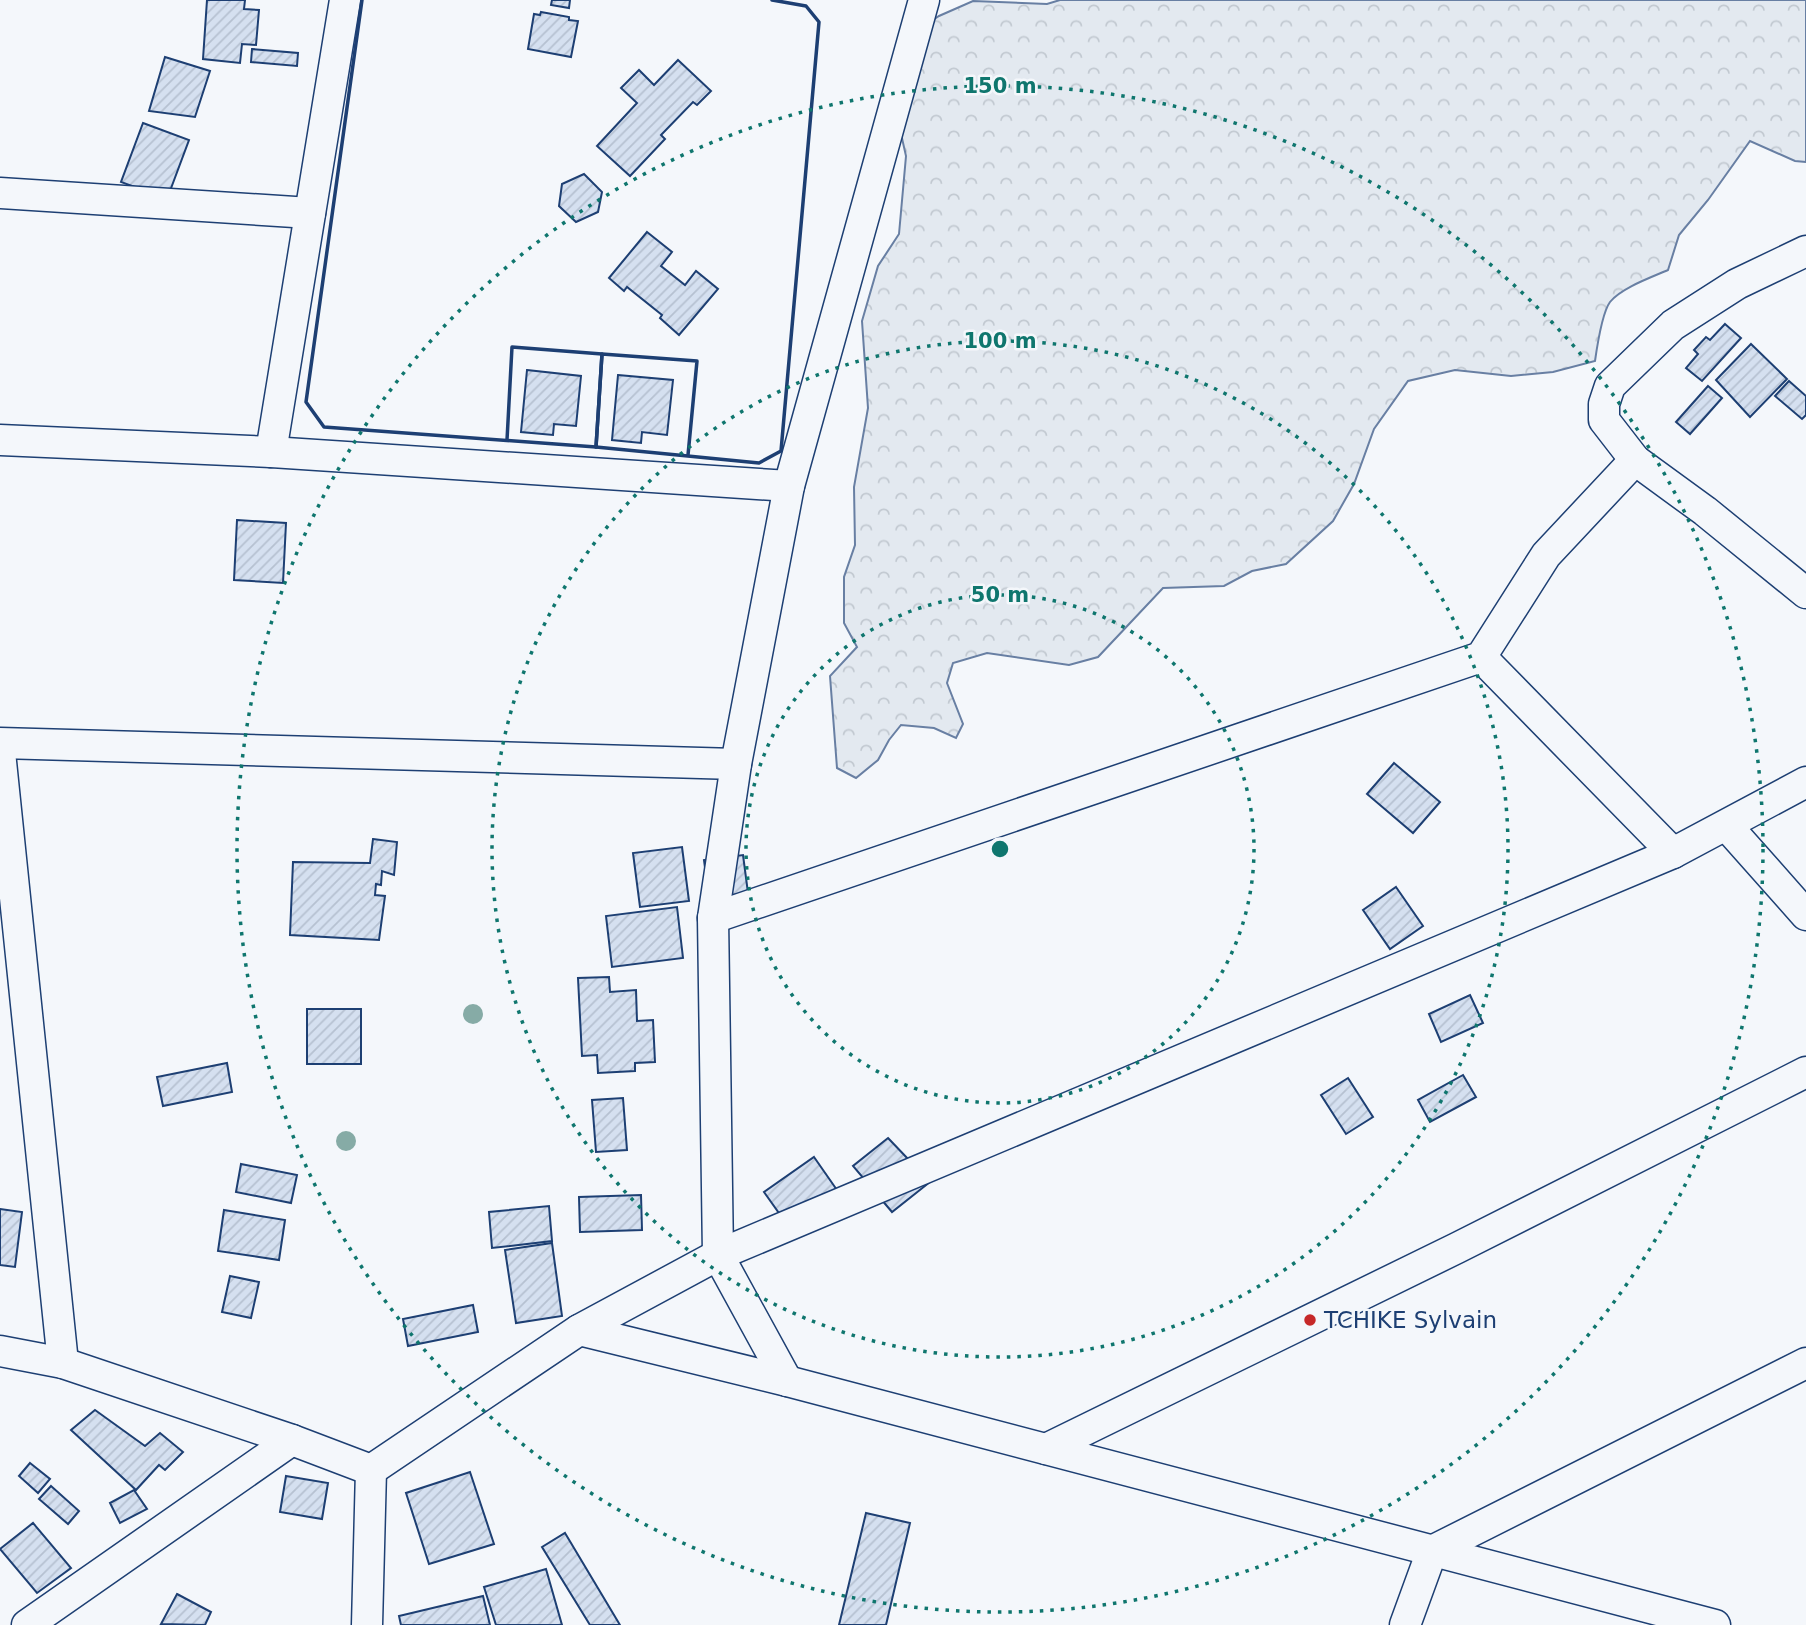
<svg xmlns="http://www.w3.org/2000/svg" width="1806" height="1625" font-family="'DejaVu Sans',sans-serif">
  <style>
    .forest { fill: url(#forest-crowns); stroke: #687fa3; stroke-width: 2 }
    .building { fill: url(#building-hatch); stroke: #1d3f73; stroke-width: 2 }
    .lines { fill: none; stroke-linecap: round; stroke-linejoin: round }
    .street-casing { stroke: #1d3f73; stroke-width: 33 }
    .street { stroke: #f4f7fb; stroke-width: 30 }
    .wall { stroke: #1d3f73; stroke-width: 3.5 }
    .tree { fill: #86aba6 }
    .ring { fill: none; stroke: #0f766e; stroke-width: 3.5; stroke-dasharray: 3.5 7 }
    .poi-dot { fill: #c62828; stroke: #f4f7fb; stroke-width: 2.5 }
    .labels { text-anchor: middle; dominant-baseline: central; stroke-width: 5; stroke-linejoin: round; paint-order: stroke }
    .poi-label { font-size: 23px; fill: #1d3f73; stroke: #f4f7fb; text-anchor: start }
    .centre { fill: #0f766e; stroke: #f4f7fb; stroke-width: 3.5 }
    .ring-label { font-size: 21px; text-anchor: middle; font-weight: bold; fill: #0f766e; stroke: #f4f7fb; stroke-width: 5; stroke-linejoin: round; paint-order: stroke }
  </style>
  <defs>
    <pattern id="forest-crowns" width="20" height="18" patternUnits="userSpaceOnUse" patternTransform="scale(1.75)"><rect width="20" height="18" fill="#e3e9f0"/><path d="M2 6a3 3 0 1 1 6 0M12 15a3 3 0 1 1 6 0" fill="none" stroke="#c2c9d1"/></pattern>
    <pattern id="building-hatch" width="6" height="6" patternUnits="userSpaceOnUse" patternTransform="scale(1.75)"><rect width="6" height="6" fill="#d5e0f0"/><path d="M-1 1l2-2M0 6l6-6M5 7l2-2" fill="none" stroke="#b6c1d1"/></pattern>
  </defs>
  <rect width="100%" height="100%" fill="#f4f7fb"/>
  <path class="forest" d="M1060,0H1806V162L1795,161L1750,141L1708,200L1679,235L1668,270C1652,277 1621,288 1610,302C1602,313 1597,347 1595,361L1553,372L1511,376L1455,370L1408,381L1374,429L1354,484L1333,521L1286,564L1252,571L1224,586L1163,588L1098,657L1069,665L987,653L953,663L947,683L963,724L956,738L934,728L901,725L889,740L878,760L856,778L837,768L830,676L857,647L844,623V577L855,545L854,487L868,408L862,321L878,266L899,234L906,156L897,116L915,32L939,16L973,1L1047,4Z"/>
  <g class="building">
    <polygon points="207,0 245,0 244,9 259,10 256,45 242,44 240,63 203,59"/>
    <polygon points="552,0 570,0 569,8 551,5"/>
    <polygon points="541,12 569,17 569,20 578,21 571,57 528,49 534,14 540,15"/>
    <polygon points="252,49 298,53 297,66 251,62"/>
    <polygon points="165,57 210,71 195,117 149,111"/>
    <polygon points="678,60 711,91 697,105 693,102 661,135 665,139 630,176 597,146 637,103 621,88 639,70 654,85"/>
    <polygon points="143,123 189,140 167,199 121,182"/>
    <polygon points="584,174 602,192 598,212 576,222 559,206 562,184"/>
    <polygon points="647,232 672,252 661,266 685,285 696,271 718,289 679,335 660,318 662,315 627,287 624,291 609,278"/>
    <polygon points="1725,324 1741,338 1702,381 1686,368 1698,354 1694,350 1706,337 1710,340"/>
    <polygon points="1751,344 1787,379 1750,417 1716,380"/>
    <polygon points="527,370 581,376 576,426 554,424 553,435 521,432"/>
    <polygon points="618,375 673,380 667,435 642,432 641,443 612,440"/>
    <polygon points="1789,381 1806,396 1806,415 1802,419 1775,396"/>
    <polygon points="1708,386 1722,398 1690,434 1676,422"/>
    <polygon points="237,520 286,523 283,583 234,580"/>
    <polygon points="1394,763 1440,802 1413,833 1367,794"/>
    <polygon points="373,839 397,842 394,875 382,871 381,885 376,884 375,895 385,896 379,940 290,935 293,862 370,863"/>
    <polygon points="682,847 689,901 640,907 633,853"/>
    <polygon points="743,855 748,893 709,898 704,860"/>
    <polygon points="1396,887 1423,926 1390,949 1363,910"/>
    <polygon points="677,907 683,958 612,967 606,916"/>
    <polygon points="609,977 610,992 636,990 637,1021 653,1020 655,1062 635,1063 635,1071 598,1073 597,1055 582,1056 578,978"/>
    <polygon points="1470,995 1483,1023 1441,1042 1429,1014"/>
    <rect x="307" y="1009" width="54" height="55"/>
    <polygon points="227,1063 232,1092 163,1106 157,1077"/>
    <polygon points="1463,1075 1476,1097 1430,1122 1418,1100"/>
    <polygon points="1348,1078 1373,1117 1346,1134 1321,1095"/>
    <polygon points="623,1098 627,1150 596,1152 592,1100"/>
    <polygon points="888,1138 930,1182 892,1212 853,1166"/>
    <polygon points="814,1157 846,1203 796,1237 764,1192"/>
    <polygon points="241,1164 297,1175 291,1203 236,1192"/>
    <polygon points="641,1195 642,1230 580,1232 579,1197"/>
    <polygon points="549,1206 552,1241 492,1248 489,1212"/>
    <polygon points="0,1209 22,1212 15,1267 0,1265"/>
    <polygon points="224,1210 285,1220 279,1260 218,1251"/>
    <polygon points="552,1243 562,1316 516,1323 505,1250"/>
    <polygon points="230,1276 259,1282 251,1318 222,1312"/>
    <polygon points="473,1305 478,1332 408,1346 403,1319"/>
    <polygon points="95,1410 145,1446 160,1433 183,1452 165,1470 159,1465 136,1490 71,1430"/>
    <polygon points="30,1463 50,1479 38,1493 19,1476"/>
    <polygon points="470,1472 494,1544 429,1564 406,1493"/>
    <polygon points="286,1476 328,1483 322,1519 280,1512"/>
    <polygon points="51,1486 79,1511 68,1524 39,1499"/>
    <polygon points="134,1490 147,1509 120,1523 110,1503"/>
    <polygon points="866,1513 910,1523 886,1625 839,1625"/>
    <polygon points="33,1523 71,1568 37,1593 0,1549"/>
    <polygon points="565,1533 620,1625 590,1625 542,1547"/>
    <polygon points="546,1569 562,1625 496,1625 484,1587"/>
    <polygon points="177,1594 211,1612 205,1625 161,1624"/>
    <polygon points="483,1596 490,1625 401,1625 399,1616"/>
  </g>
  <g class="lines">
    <defs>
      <g id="street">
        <polyline points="0,193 310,213"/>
        <polyline points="1806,251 1737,284 1673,325 1610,386 1604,404 1604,420 1635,460 1705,511 1806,593"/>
        <polyline points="0,440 271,452 789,486"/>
        <polyline points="271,452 345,0"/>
        <polyline points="1481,657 1673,853"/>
        <polyline points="0,743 736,764"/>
        <polyline points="0,752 63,1363"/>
        <polyline points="1727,826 1806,915"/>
        <polyline points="713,918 1481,657 1546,555 1635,460"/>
        <polyline points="579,1330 787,1381 1715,1625"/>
        <polyline points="0,1351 63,1363 292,1440 371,1470 579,1330 718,1255 1673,853 1806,782"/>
        <polyline points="787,1381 718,1255 713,918 736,764 789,486 924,0"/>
        <polyline points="1046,1449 1457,1248 1806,1072"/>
        <polyline points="27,1625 292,1440"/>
        <polyline points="367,1625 371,1470"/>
        <polyline points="1405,1625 1432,1551 1806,1363"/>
      </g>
    </defs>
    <use href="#street" class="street-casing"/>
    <use href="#street" class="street"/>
    <g class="wall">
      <polyline points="362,0 306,402 324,427 596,447 759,463 781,451 819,22 806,6 772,0"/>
      <polyline points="507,440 512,347 602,354 596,447"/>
      <polyline points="596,447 602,354 697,361 688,455"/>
    </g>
  </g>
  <g class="tree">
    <circle cx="473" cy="1014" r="10"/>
    <circle cx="346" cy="1141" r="10"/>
  </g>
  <g class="ring">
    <circle cx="1000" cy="849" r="254"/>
    <circle cx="1000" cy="849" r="508"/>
    <circle cx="1000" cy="849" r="763"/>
  </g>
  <circle class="poi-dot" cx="1310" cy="1320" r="7"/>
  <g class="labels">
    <g class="poi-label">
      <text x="1324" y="1320">TCHIKE Sylvain</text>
    </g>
  </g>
  <circle cx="1000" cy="849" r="10" class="centre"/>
  <g class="ring-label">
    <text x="1000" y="93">150 m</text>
    <text x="1000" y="348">100 m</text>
    <text x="1000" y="602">50 m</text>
  </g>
</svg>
